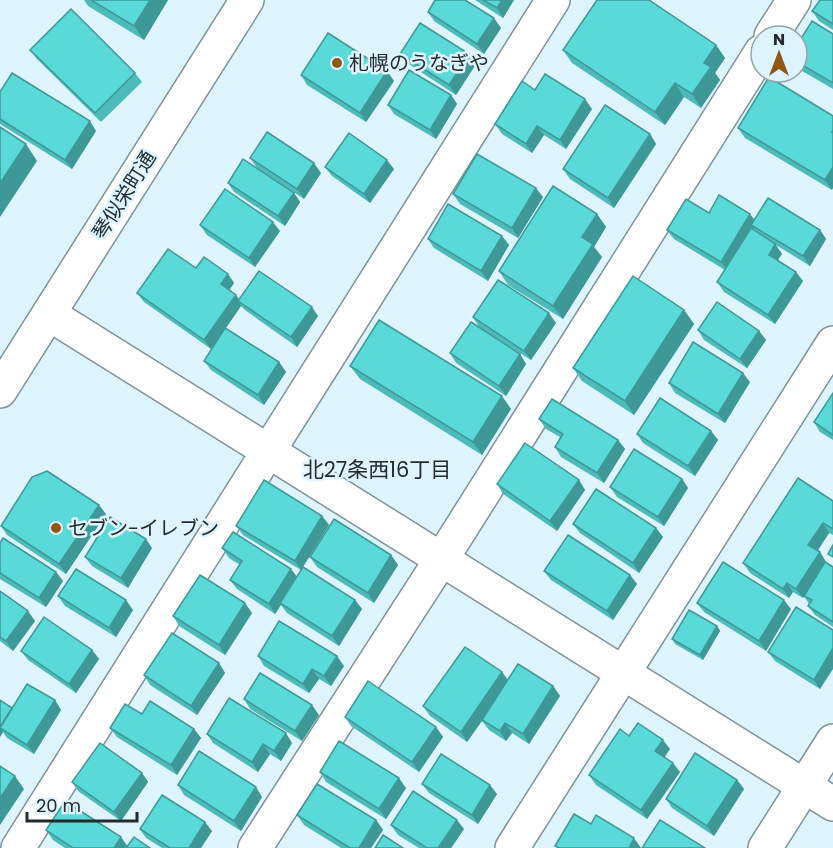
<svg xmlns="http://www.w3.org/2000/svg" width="833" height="848" font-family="Poppins,'Noto Sans JP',sans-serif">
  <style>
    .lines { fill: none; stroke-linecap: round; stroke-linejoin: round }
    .minor-casing { stroke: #7e929b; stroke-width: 36 }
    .secondary-casing { stroke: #7e929b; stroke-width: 36 }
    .minor { stroke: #fff; stroke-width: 33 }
    .secondary { stroke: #fff; stroke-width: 33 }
    .wall { fill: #4dbbba }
    .shaded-wall { fill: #3e9897 }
    .building { fill: #59d9d8; stroke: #3e9897; stroke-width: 1.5 }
    .poi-dot { fill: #915614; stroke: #def4fe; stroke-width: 2 }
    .labels { text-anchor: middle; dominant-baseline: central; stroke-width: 5; stroke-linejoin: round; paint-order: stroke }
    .poi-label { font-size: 20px; fill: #232b2f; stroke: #def4fe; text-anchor: start }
    .street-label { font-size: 20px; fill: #232b2f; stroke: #def4fe }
    .neighbourhood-label { font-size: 21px; fill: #232b2f; stroke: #def4fe }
  </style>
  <rect width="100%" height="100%" fill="#def4fe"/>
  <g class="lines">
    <defs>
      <g id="minor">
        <polyline points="771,36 794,0"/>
        <polyline points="49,314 833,804"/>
        <polyline points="18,848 553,0"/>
        <polyline points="255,848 441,560 761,52"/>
        <polyline points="512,848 833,343"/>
        <polyline points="765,848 833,741"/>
      </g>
      <polyline id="secondary" points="0,391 247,0"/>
    </defs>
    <use href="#minor" class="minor-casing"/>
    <use href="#secondary" class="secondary-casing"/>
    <use href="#minor" class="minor"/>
    <use href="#secondary" class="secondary"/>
  </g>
  <g class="wall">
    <polygon points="84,0 168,0 144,40 88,6"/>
    <polygon points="475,0 514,0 503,18"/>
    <polygon points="833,0 833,30 819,21 812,11"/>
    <polygon points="428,12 501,28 484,54 434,21"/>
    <polygon points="833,34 833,89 797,68 797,45"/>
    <polygon points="716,45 725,58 715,73 720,80 701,108 684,97 665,125 572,63 563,50"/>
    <polygon points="30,50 135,73 142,82 101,122 37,59"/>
    <polygon points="400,54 476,64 456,95 407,63"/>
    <polygon points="387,71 394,81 366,122 307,85 301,75"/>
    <polygon points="535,90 592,109 566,149 544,135 532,153 502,134 495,124"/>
    <polygon points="0,92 96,131 72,169 0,124"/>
    <polygon points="451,95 457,104 436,139 394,114 388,105"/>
    <polygon points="833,116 832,190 745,138 738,128"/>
    <polygon points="650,134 656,144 614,208 570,179 563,169"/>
    <polygon points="250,158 321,173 304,199 260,170 294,193 300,202 285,226 234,192 228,183 257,168"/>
    <polygon points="325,167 394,169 370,203 332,176"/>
    <polygon points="453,194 543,197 518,238 460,204"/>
    <polygon points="709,213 820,230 826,239 810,266 776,245 782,254 778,260 803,281 775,324 724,292 717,282 725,270 674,239 667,230"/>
    <polygon points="597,214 606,227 594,247 602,257 563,319 508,285 499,271"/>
    <polygon points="200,225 280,231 255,267 207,235"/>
    <polygon points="502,236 509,245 488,281 434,248 428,239"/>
    <polygon points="196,268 228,274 234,283 229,290 239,299 318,316 297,347 245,310 241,306 226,328 279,362 286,372 264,405 211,370 204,361 219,337 211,349 144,302 137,293"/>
    <polygon points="684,310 694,324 634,415 582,381 573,368"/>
    <polygon points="473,317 556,323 531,360 479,327"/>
    <polygon points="698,330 759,331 766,340 747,368 704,340"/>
    <polygon points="450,353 520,354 526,364 506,396 456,363"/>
    <polygon points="350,366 511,409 482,455 360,379"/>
    <polygon points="750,382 725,423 675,393 669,383"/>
    <polygon points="833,393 833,440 820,432 814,422"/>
    <polygon points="539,419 618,440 625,449 604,483 561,457 555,447 560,437 546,429"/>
    <polygon points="711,431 718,440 695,476 643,443 637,434"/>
    <polygon points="682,479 688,488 664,526 617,497 610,487"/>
    <polygon points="579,480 585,490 557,531 503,494 497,484"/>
    <polygon points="833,501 833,535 829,533 817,551 820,552 826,562 833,567 833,627 815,615 808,606 809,604 804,596 803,598 793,592 789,598 750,573 743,563"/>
    <polygon points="106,514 66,574 7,535 1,526"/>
    <polygon points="322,516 329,525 301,570 243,535 236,526"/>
    <polygon points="573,524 656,528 663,537 639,573 580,533"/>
    <polygon points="0,543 56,572 63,581 46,607 0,579"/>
    <polygon points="152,548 128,588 92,566 85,557"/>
    <polygon points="222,548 355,600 362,609 339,646 287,613 281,605 275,614 237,589 230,580 240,565 229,558"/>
    <polygon points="391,555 398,565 374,603 317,567 310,557"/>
    <polygon points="544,571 630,575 637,584 613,620 551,580"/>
    <polygon points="0,591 35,621 13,651 0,641"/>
    <polygon points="58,596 133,610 116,637 65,606"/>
    <polygon points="697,603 791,609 766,651 704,612"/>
    <polygon points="252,613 225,655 179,626 173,616"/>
    <polygon points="717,626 720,631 703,660 675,644 672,639"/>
    <polygon points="833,630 820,689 775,661 768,652"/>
    <polygon points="92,650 99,659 76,693 28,660 21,651"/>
    <polygon points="258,656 344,666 331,686 319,679 309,693 264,666"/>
    <polygon points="219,663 225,673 197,715 150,685 144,675"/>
    <polygon points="502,672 508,680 553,686 560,696 529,744 512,733 506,741 489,730 482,721 467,742 430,716 423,706"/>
    <polygon points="244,699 319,715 302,741 250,709"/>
    <polygon points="0,700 12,708 55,700 61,710 34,754 7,738 3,732 0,737"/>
    <polygon points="345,717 436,727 443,737 419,772 351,726"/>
    <polygon points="110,728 194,729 201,738 177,775 117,737"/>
    <polygon points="207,734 292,743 281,761 270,754 258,772 213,743"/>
    <polygon points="629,736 670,749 664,757 680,772 647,819 596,785 589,775"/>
    <polygon points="320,772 406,788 386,819 326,782"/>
    <polygon points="142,773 148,782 121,821 78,791 72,782"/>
    <polygon points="737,780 744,789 714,836 672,808 666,799"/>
    <polygon points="422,784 497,794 478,824 429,793"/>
    <polygon points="178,785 262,797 241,831 184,795"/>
    <polygon points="297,815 376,820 383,830 371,848 341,848 304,825"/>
    <polygon points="391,825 464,829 451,848 419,848 398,835"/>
    <polygon points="140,829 212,831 201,848 162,848 146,838"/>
    <polygon points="46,830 128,846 150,848 65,848 53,840"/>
  </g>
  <g class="shaded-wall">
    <polygon points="150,0 168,0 144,40 134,26"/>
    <polygon points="502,0 514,0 503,18 497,8"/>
    <polygon points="494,18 501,28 484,54 477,44"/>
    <polygon points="716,45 725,58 715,73 720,80 701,108 692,94 704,63"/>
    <polygon points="469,54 476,64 456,95 449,85"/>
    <polygon points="387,71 394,81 366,122 360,113"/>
    <polygon points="675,83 684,97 665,125 655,112"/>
    <polygon points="451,95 457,104 436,139 430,130"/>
    <polygon points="585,99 592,109 566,149 560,140"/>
    <polygon points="90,121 96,131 72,169 65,160"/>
    <polygon points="537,126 544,135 532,153 526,144"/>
    <polygon points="650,134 656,144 614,208 608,198"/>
    <polygon points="26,144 37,161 0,217 0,183"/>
    <polygon points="387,160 394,169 370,203 364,194"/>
    <polygon points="314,163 321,173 304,199 297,189"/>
    <polygon points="833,167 833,188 832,190 825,180"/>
    <polygon points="536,188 543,197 518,238 512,228"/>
    <polygon points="294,193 300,202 285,226 278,216"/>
    <polygon points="597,214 606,227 594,247 602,257 563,319 553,306 582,237"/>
    <polygon points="750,214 757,223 751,225 754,228 728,271 721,262"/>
    <polygon points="273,222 280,231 255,267 249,258"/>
    <polygon points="820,230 826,239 810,266 803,256"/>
    <polygon points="502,236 509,245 488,281 481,271"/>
    <polygon points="775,244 782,254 775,264 769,255"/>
    <polygon points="796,272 803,281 775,324 768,315"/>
    <polygon points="228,274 234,283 227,293 221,284"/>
    <polygon points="236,295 242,304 238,301 241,306 211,349 204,340"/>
    <polygon points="312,307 318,316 297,347 291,337"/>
    <polygon points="684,310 694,324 634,415 625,401"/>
    <polygon points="549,313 556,323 531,360 524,351"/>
    <polygon points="759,331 766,340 747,368 740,359"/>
    <polygon points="520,354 526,364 506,396 499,386"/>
    <polygon points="279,362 286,372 264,405 258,395"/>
    <polygon points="743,373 750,382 725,423 718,414"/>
    <polygon points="502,396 511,409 482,455 473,442"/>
    <polygon points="711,431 718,440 695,476 688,466"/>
    <polygon points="618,440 625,449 604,483 597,473"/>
    <polygon points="682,479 688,488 664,526 658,517"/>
    <polygon points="579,480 585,490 557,531 550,521"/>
    <polygon points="99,505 106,514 66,574 59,564"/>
    <polygon points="322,516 329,525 301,570 295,561"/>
    <polygon points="823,523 829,533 815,555 808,545"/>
    <polygon points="656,528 663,537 639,573 633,563"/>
    <polygon points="146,539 152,548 128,588 121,578"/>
    <polygon points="820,552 826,562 803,598 796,589"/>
    <polygon points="391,555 398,565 374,603 368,593"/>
    <polygon points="291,569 298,578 275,614 269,604"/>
    <polygon points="56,572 63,581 46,607 39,598"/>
    <polygon points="630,575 637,584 613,620 607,611"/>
    <polygon points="787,583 793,592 789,598 783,589"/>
    <polygon points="126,600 133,610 116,637 109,628"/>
    <polygon points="355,600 362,609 339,646 332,636"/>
    <polygon points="784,600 791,609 766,651 759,641"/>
    <polygon points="245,603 252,613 225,655 219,645"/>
    <polygon points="28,611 35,621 13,651 6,641"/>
    <polygon points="717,626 720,631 703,660 700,655"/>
    <polygon points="833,648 833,669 820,689 814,680"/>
    <polygon points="92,650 99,659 76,693 69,684"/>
    <polygon points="337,656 344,666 331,686 324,676"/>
    <polygon points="219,663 225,673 197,715 191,706"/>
    <polygon points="312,669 319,679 309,693 303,684"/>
    <polygon points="502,672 509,682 467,742 461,732"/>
    <polygon points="553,686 560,696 529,744 523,734"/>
    <polygon points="55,700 61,710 34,754 27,745"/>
    <polygon points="312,705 319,715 302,741 295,731"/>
    <polygon points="505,723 512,733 506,741 500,731"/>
    <polygon points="0,727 3,732 0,737"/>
    <polygon points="436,727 443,737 419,772 412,762"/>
    <polygon points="194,729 201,738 177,775 171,765"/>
    <polygon points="286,733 292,743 281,761 274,751"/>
    <polygon points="663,740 670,749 662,761 655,751"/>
    <polygon points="263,744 270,754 258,772 252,762"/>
    <polygon points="673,763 680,772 647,819 641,810"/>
    <polygon points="142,773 148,782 121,821 114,812"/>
    <polygon points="15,776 24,789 0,825 0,798"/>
    <polygon points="399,778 406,788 386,819 379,809"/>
    <polygon points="737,780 744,789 714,836 707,826"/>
    <polygon points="490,785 497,794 478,824 472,815"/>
    <polygon points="256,787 262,797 241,831 234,821"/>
    <polygon points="376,820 383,830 371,848 359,848"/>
    <polygon points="457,820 464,829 451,848 438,848"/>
    <polygon points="205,822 212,831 201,848 189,848"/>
    <polygon points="121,837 128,847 127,848 114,848"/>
    <polygon points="634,838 641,848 629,848"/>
  </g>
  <g class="building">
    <polygon points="91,0 150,0 134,26"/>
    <polygon points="435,0 465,0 494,18 477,44 428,12"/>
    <polygon points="483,0 502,0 497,8"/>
    <polygon points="597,0 649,0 716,45 704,63 711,67 692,94 675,83 655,112 563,50"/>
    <polygon points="820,0 833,0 833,24 812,11"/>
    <polygon points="71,9 135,73 95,113 30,50"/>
    <polygon points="812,21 833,34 833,83 797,62 797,45"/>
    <polygon points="420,23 469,54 449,85 400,54"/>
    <polygon points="328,33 387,71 360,113 301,75"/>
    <polygon points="409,70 451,95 430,130 388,105"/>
    <polygon points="12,73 90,121 65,160 0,119 0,92"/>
    <polygon points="545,74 585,99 560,140 537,126 526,144 495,124 522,81 535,90"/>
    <polygon points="769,77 833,116 833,130 832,132 833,132 833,167 825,180 738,128"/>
    <polygon points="605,105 650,134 608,198 563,169"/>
    <polygon points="0,127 26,144 0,183"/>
    <polygon points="267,132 314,163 297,189 250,158"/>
    <polygon points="349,133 387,160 364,194 325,167"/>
    <polygon points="477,154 536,188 512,228 453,194"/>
    <polygon points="243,159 294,193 278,216 228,183"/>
    <polygon points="553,186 597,214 582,237 593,244 553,306 499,271"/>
    <polygon points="225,189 273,222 249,258 200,225"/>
    <polygon points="719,195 750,214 721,262 667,230 686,199 709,213"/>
    <polygon points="768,198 820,230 803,256 751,225"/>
    <polygon points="448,204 502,236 481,271 428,239"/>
    <polygon points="751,228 775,244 769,255 796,272 768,315 717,282"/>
    <polygon points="168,249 196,268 204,257 228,274 221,284 236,295 204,340 137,293"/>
    <polygon points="259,271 312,307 291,337 238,301"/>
    <polygon points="633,276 684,310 625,401 573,368"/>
    <polygon points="498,280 549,313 524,351 473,317"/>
    <polygon points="717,302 759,331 740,359 698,330"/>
    <polygon points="379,320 502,396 473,442 350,366"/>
    <polygon points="471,322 520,354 499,386 450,353"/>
    <polygon points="225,328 279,362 258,395 204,361"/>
    <polygon points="693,342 743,373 718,414 669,383"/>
    <polygon points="833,393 833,435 814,422"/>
    <polygon points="660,398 711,431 688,466 637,434"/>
    <polygon points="552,399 618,440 597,473 555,447 563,434 539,419"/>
    <polygon points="525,443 579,480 550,521 497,484"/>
    <polygon points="634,449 682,479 658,517 610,487"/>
    <polygon points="47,471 99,505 59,564 1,526 32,477"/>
    <polygon points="798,478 833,501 833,529 823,523 808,545 820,552 796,589 787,583 783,589 743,563"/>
    <polygon points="264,480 322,516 295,561 236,526"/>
    <polygon points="596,489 656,528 633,563 573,524"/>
    <polygon points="110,517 146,539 121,578 85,557"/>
    <polygon points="334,519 391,555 368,593 310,557"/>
    <polygon points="233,532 291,569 269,604 230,580 242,561 222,548"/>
    <polygon points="568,535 630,575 607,611 544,571"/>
    <polygon points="3,538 56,572 39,598 0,573 0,543"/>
    <polygon points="833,545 833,557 828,554"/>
    <polygon points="723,562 784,600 759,641 697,603"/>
    <polygon points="825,562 833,567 833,622 808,606 812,600 804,596"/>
    <polygon points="303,567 355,600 332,636 280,603"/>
    <polygon points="76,569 126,600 109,628 58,596"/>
    <polygon points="200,575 245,603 219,645 173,616"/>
    <polygon points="0,591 28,611 6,641 0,637"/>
    <polygon points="796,607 833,630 833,648 814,680 768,652"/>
    <polygon points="689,610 717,626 700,655 672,639"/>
    <polygon points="44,617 92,650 69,684 21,651"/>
    <polygon points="279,621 337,656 324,676 312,669 303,684 258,656"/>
    <polygon points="172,633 219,663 191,706 144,675"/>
    <polygon points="465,647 502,672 461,732 423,706"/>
    <polygon points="518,664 553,686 523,734 505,723 500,731 482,720"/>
    <polygon points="260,673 312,705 295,731 244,699"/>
    <polygon points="368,681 436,727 412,762 345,717"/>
    <polygon points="27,684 55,700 27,745 0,728"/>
    <polygon points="229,698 286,733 274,751 263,744 252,762 207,734"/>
    <polygon points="0,700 12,708 0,727"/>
    <polygon points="150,701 194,729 171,765 110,728 125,704 142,714"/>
    <polygon points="638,723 663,740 655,751 673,763 641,810 589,775 620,729 629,736"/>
    <polygon points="339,741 399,778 379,809 320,772"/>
    <polygon points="100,743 142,773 114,812 72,782"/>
    <polygon points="199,751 256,787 234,821 178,785"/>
    <polygon points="695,753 737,780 707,826 666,799"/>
    <polygon points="441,754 490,785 472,815 422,784"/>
    <polygon points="0,766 15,776 0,798"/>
    <polygon points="317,784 376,820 359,848 350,848 297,815"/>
    <polygon points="413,791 457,820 438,848 427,848 391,825"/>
    <polygon points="162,795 205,822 189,848 170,848 140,829"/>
    <polygon points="65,801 121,837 114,848 73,848 46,830"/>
    <polygon points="574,814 591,824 596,815 634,838 629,848 559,848 555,846"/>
    <polygon points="660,820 705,848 642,848"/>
    <polygon points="383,835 403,848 375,848"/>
    <polygon points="134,837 150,848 126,848"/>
  </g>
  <g class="poi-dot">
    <circle cx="337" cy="63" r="6"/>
    <circle cx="56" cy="528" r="6"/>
  </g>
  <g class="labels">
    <g class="poi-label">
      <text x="349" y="63">札幌のうなぎや</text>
      <text x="68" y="528">セブン-イレブン</text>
    </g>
    <g class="street-label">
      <text transform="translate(124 195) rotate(-58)">琴似栄町通</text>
    </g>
    <g class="neighbourhood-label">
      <text x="377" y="469">北27条西16丁目</text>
    </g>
  </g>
  <g transform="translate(779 54)"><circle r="28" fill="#def4fe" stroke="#93a4ab" stroke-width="1.5"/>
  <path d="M0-4.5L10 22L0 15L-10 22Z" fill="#915614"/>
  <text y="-9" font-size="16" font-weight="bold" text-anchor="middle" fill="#232b2f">N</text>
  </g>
  <path d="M27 812v9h110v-9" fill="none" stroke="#232b2f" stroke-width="3"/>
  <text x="36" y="812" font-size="18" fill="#232b2f" stroke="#def4fe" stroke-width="4.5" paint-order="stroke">20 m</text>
</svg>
